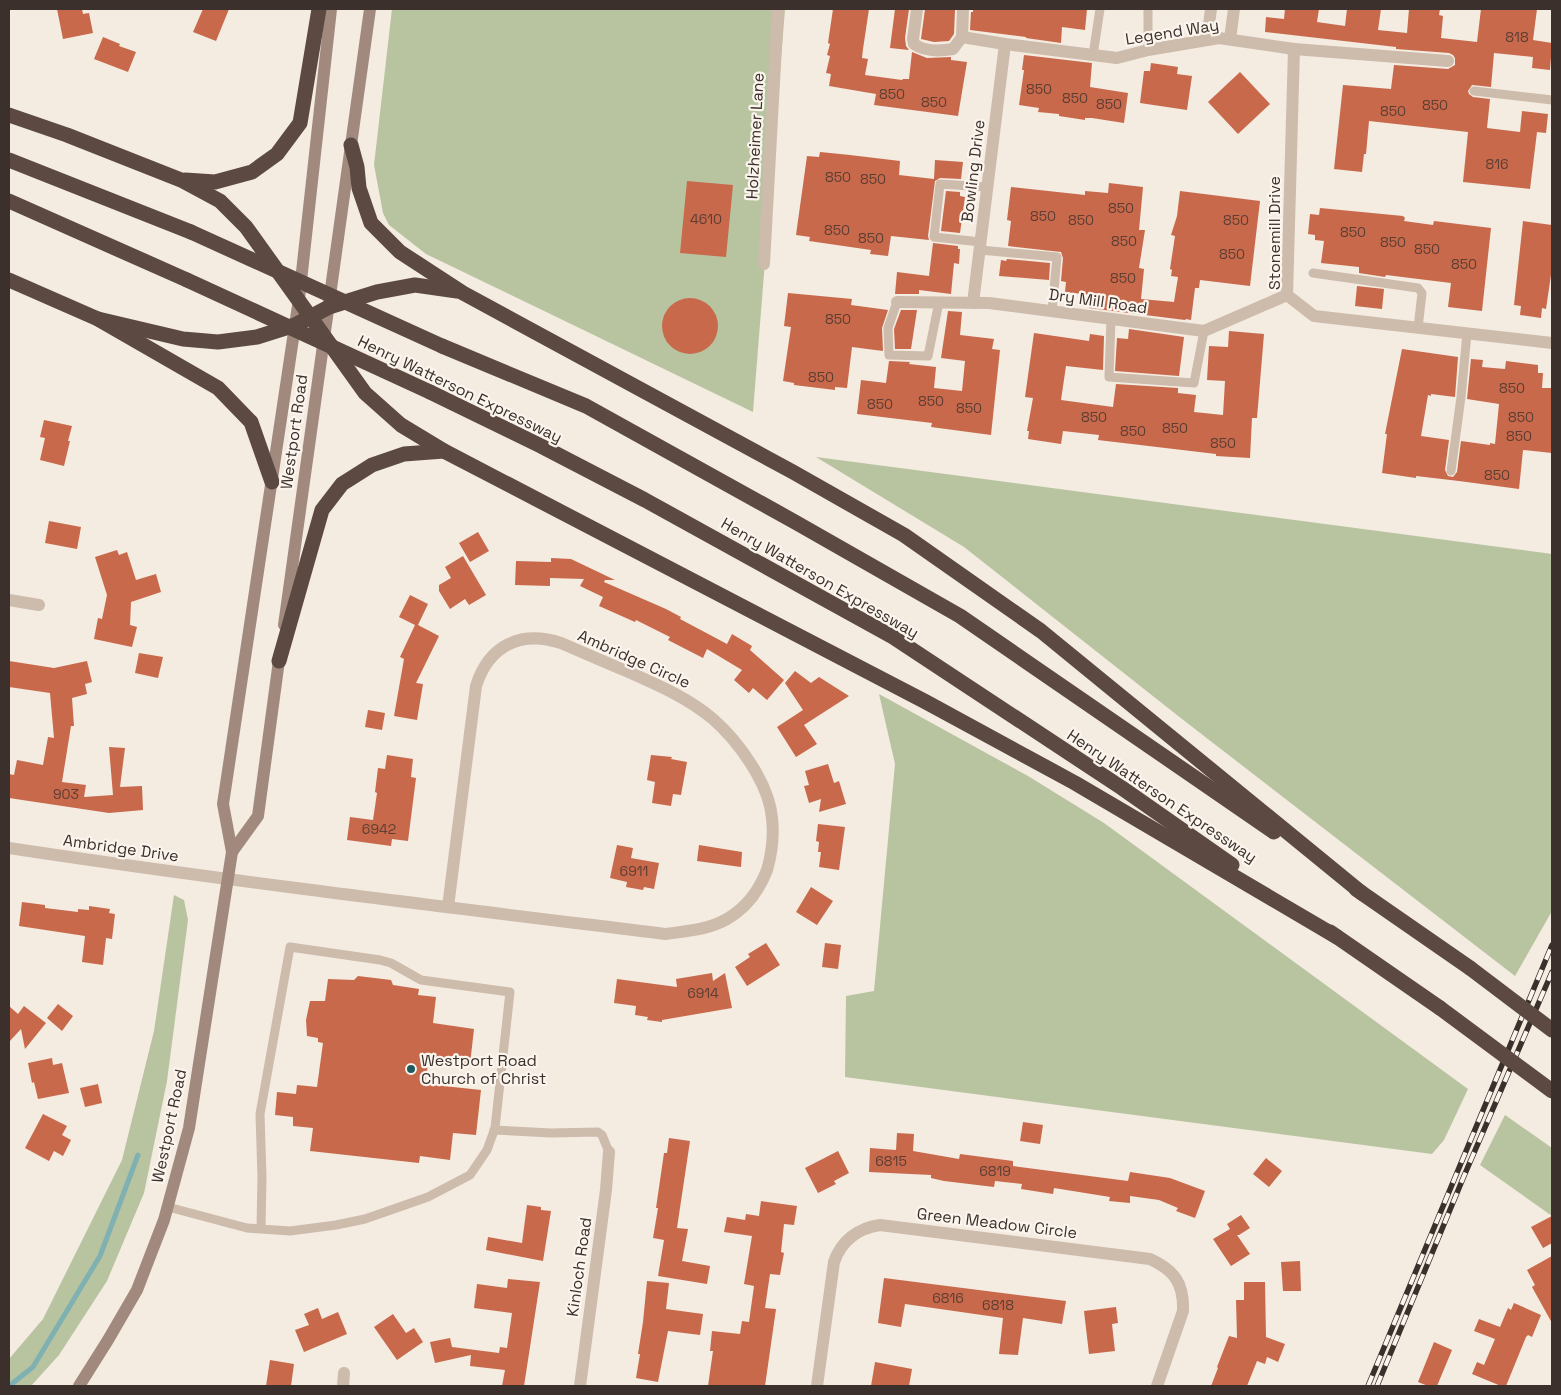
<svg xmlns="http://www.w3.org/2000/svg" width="1561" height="1395" font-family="'Space Grotesk',sans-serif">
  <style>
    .green { fill: #b8c4a0 }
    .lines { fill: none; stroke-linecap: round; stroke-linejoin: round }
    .stream { stroke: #7fb0b2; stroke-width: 5 }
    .building { fill: #c8694b }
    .service { stroke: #cdbbac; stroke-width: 9 }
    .minor { stroke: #cdbbac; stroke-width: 12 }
    .secondary { stroke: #a18a7d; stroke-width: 12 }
    .motorway { stroke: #5c4a42; stroke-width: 15 }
    .rail-casing { stroke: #3b302b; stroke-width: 5.5 }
    .rail { stroke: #fbf5ee; stroke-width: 4; stroke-dasharray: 11; stroke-linecap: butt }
    .motorway-bridge { stroke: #5c4a42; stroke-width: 15 }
    .poi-dot { fill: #1f5a5e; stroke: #fbf5ee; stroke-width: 2 }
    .labels { text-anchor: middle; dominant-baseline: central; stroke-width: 4.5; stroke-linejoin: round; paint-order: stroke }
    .number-label { font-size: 14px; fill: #5e3e33 }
    .street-label { font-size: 16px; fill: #3b302b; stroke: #fbf5ee }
    .poi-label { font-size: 16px; fill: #3b302b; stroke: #fbf5ee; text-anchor: start }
  </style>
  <rect width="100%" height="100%" fill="#f4ebe1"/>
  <g class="green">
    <polygon points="392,9 785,9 753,412 426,254 389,225 383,213 374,165"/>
    <polygon points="816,457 1552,554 1552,911 1515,976 1182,719 964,547"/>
    <polygon points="879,694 1028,776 1104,823 1468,1089 1444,1140 1432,1154 845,1077 846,996 874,991 895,764"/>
    <polygon points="174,895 184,900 188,920 167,1081 144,1193 107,1281 59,1355 31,1386 9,1386 9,1359 43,1319 122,1160 154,1031"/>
    <polygon points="1505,1115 1552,1148 1552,1216 1480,1165"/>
  </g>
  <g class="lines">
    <polyline class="stream" points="9,1386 33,1367 100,1256 138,1155"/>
  </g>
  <g class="building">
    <polygon points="57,9 82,9 83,14 89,13 93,33 63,39"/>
    <polygon points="203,9 229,9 216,41 193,32"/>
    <polygon points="833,9 869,9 863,49 862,58 868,59 865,75 902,80 903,79 909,79 912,52 927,58 951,57 951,60 967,62 958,116 874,105 876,94 829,86 831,74 826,73 830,56 827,55 830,44 828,43"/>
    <polygon points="895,9 909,9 905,38 906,46 909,50 890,48"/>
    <polygon points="925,9 955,10 954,34 949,41 934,42 921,39"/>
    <polygon points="973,9 1087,9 1085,30 1062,27 1061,43 1026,38 1026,37 970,30 971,12 973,12"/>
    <polygon points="1285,9 1319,9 1317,22 1345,26 1347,9 1381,9 1378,30 1407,33 1409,9 1440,9 1439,15 1443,16 1441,38 1477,42 1481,9 1537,9 1533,40 1552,43 1550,70 1532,68 1533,57 1494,53 1491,87 1472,85 1468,91 1469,94 1473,97 1490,99 1487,128 1520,132 1522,111 1548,114 1546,133 1537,132 1530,189 1463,182 1468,132 1369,121 1366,154 1364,154 1362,172 1334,169 1343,85 1391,89 1394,65 1448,69 1455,65 1455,58 1453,55 1449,53 1396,49 1396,47 1265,32 1266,17 1284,19"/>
    <polygon points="103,37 120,44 119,46 136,52 128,72 94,59"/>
    <polygon points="1024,55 1092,63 1090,87 1128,93 1124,123 1092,118 1085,118 1085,120 1059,116 1059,114 1038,112 1039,108 1019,105 1024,70 1022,70"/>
    <polygon points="1151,63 1178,67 1177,74 1192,76 1187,110 1140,103 1144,71 1150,71"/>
    <polygon points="1240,72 1270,104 1238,134 1208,102"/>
    <polygon points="820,152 850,155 900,161 899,175 934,179 935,160 963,162 961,179 940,178 935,181 928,236 929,240 891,236 888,256 870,254 871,250 809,241 810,237 796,235 807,156 819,157"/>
    <polygon points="687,181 733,185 726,257 680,253"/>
    <polygon points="1109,183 1143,187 1139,230 1145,230 1139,268 1144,269 1141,299 1174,302 1178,277 1171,276 1172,270 1170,269 1175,236 1171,235 1177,216 1180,191 1260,201 1250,286 1200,280 1199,288 1195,288 1191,320 1186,319 1185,320 1089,308 1091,295 1065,292 1066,282 1061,281 1063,258 1061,252 1008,246 1011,221 1007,220 1011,187 1085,195 1085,191 1108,193"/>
    <polygon points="946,191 960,192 960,196 965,197 960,233 941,231"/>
    <polygon points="1320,208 1403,216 1405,218 1404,221 1433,225 1434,221 1491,228 1482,311 1448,307 1451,283 1386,275 1385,277 1359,273 1359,267 1321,263 1324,241 1315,240 1315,235 1308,234 1310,214 1319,215"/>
    <polygon points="1523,221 1552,225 1552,268 1546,309 1542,308 1541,318 1520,315 1521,306 1514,305"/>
    <polygon points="933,243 958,246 958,249 960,249 959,264 954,263 951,294 919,290 919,294 895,294 897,272 929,276"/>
    <polygon points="1007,259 1050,263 1049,280 999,276 1001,260 1006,261"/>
    <polygon points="1357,286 1384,289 1382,309 1355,306"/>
    <polygon points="788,293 852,299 851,305 888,310 882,328 883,351 852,347 847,388 835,387 835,390 794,385 794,383 783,381 791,327 784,326"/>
    <circle cx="690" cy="326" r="28"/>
    <polygon points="901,310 917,310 911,349 895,349 894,329"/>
    <polygon points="948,311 962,312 960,335 994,339 992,349 1000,350 991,435 931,427 932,423 857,414 861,380 886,383 889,361 910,362 909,364 936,367 934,388 962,391 965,361 941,358"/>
    <polygon points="1129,329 1184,337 1179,376 1115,371 1117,338 1128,339"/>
    <polygon points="1229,331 1264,334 1257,418 1252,418 1250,458 1216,456 1216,454 1098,440 1099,435 1063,431 1061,444 1028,439 1029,431 1027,431 1033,398 1025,397 1034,333 1089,341 1090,334 1104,336 1103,370 1066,366 1061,400 1113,407 1116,384 1178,388 1178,393 1196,395 1194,412 1223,415 1225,381 1207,380 1209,346 1228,347"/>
    <polygon points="1402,349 1458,357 1455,397 1431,394 1431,396 1428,395 1421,436 1449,440 1445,470 1448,476 1453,477 1457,472 1461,441 1490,445 1490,443 1495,444 1499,404 1467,399 1471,359 1483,360 1482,367 1505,369 1506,361 1538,365 1538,373 1543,373 1542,388 1552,388 1552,453 1523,450 1519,489 1459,481 1416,476 1416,478 1382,473 1387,434 1385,434"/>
    <polygon points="44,420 72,426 68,441 70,441 64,466 40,460 45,438 40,437"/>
    <polygon points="49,521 81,527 77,549 45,543"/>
    <polygon points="478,532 489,551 470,562 459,543"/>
    <polygon points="117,550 119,555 127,552 136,580 156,574 161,592 131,602 130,625 137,627 132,647 94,639 98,618 102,619 107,595 95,557"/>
    <polygon points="463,556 486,595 469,605 465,599 450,609 439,591 439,585 451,578 445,567"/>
    <polygon points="551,558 571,559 615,580 605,580 604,582 666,609 681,617 680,619 727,644 732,634 752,646 750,650 784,680 767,700 753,688 749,693 734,680 742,670 707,649 703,658 668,640 670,637 636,620 635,622 599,606 603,597 580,586 584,579 550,578 550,586 515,585 516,561 551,562"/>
    <polygon points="410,595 428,604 418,625 439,636 416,683 423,684 417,720 394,716 404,659 400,657 415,625 399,617"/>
    <polygon points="139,653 163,657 158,678 135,673"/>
    <polygon points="9,661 54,668 87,661 92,682 85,684 87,694 72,698 74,726 71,726 62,782 86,785 84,797 113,795 109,747 125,748 120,787 142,786 143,810 109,813 9,798 9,774 14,775 17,760 43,765 48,737 54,738 50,693 9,687"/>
    <polygon points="795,671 811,683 819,677 849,696 804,725 817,744 796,757 777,727 803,710 785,683"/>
    <polygon points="368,710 385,713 382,730 365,727"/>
    <polygon points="387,755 413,759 411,777 416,778 408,841 392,839 391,846 347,840 350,817 373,820 377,793 375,792 378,768 385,769"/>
    <polygon points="651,755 672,757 671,759 687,762 681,795 673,794 671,806 652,803 655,782 647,780"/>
    <polygon points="828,764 834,783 839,781 846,804 819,812 821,799 809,803 804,786 809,785 805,771"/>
    <polygon points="818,824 845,827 839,870 819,867 821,852 818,852 819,842 816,841"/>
    <polygon points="617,845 633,848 631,858 659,863 654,889 644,887 643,890 626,887 627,882 610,878"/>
    <polygon points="699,845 742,852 741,867 697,861"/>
    <polygon points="811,887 833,901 817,925 796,912"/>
    <polygon points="22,902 45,905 45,908 78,912 78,909 89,910 89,906 110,909 109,913 115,914 112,939 106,938 103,965 82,962 85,936 19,926"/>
    <polygon points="766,943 780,965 747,986 735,967 750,957 748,954"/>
    <polygon points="825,943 841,945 838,969 822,967"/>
    <polygon points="712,973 713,981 725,973 732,1008 662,1020 662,1022 647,1020 648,1017 635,1015 636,1006 614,1003 617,979 677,987 676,979"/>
    <polygon points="358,976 391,980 393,985 419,989 418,995 436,997 433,1023 474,1029 470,1064 429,1058 425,1084 481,1090 476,1135 453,1133 450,1160 420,1156 419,1163 310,1151 313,1128 293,1126 293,1117 275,1115 277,1092 296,1094 297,1085 317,1087 323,1043 318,1042 318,1038 307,1036 306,1020 310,1001 325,1001 328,979 354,980"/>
    <polygon points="58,1004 73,1016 62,1031 47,1018"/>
    <polygon points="9,1006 18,1014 24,1006 46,1023 25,1049 21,1029 9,1042"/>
    <polygon points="52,1058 53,1065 62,1063 69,1093 38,1099 34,1082 32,1083 28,1063"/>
    <polygon points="98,1084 102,1103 85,1107 80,1088"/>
    <polygon points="43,1114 67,1126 62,1135 71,1140 63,1156 54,1151 49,1161 25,1148"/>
    <polygon points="1023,1122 1043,1125 1040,1144 1020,1141"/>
    <polygon points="897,1133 914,1134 913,1151 959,1159 960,1154 1013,1161 1013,1166 1128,1181 1130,1172 1170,1178 1205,1191 1195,1218 1176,1211 1178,1208 1159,1200 1130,1196 1130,1203 1109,1201 1110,1197 1054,1188 1053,1194 1021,1189 1022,1184 995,1181 994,1187 944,1181 931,1178 931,1175 869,1172 870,1148 896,1150"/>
    <polygon points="669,1138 690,1141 677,1228 688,1229 682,1261 710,1266 707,1284 658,1276 664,1240 653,1238 658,1208 656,1208 664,1153 667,1153"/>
    <polygon points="838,1151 849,1173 834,1181 836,1184 818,1193 805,1168"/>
    <polygon points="1266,1158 1282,1171 1269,1187 1253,1174"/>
    <polygon points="761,1201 797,1206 794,1225 784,1224 781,1252 784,1253 780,1275 770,1274 765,1308 776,1309 765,1386 708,1386 713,1351 710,1351 712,1331 740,1334 742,1321 749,1322 754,1286 744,1284 752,1236 724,1232 727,1217 745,1220 746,1214 759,1216"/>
    <polygon points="527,1205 541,1207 541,1210 551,1211 543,1261 486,1250 488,1237 522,1243"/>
    <polygon points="1241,1215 1250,1228 1239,1235 1237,1235 1250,1254 1231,1266 1213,1239 1230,1229 1227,1224"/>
    <polygon points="1552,1216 1552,1243 1543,1248 1531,1227"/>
    <polygon points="1552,1256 1552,1323 1532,1287 1535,1285 1527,1270"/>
    <polygon points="1300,1261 1301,1291 1283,1291 1281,1262"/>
    <polygon points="884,1278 1066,1301 1062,1324 1023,1318 1018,1355 999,1354 1003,1318 905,1304 901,1327 878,1323"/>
    <polygon points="508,1279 540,1282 524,1386 502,1386 505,1370 470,1366 471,1355 435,1363 430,1342 450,1338 452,1347 499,1353 500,1347 507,1348 512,1313 474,1308 477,1284 507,1288"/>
    <polygon points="647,1281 669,1283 666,1309 703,1314 700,1335 668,1331 658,1382 636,1378 640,1354 638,1354 643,1322"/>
    <polygon points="1244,1282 1265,1282 1266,1337 1285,1344 1278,1362 1267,1357 1265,1364 1257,1361 1247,1386 1211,1386 1218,1368 1217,1367 1229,1336 1237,1338 1236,1300 1244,1300"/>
    <polygon points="1514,1303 1541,1315 1532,1337 1528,1335 1526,1337 1506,1386 1501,1386 1472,1374 1477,1362 1484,1365 1495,1339 1474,1331 1479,1319 1500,1327 1508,1308 1511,1310"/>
    <polygon points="1116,1307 1118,1323 1112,1324 1115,1351 1089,1354 1084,1311"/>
    <polygon points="318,1308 322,1319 338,1312 347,1334 304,1352 295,1330 309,1325 304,1314"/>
    <polygon points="393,1314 406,1333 414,1328 423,1342 397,1360 374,1327"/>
    <polygon points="1434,1342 1452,1350 1437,1386 1428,1386 1418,1382"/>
    <polygon points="270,1360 294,1364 291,1386 266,1386"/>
    <polygon points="875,1362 912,1369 909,1386 871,1386"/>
  </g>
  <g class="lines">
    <g class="service">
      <polyline points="1148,9 1148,50"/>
      <polyline points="1093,55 1100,9"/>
      <polyline points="1474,91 1552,100"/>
      <polyline points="981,242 934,237 940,184 987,187"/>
      <polyline points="980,250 1057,257 1052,311"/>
      <polyline points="1313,273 1418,288 1422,293 1418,328"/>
      <polyline points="897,302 888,328 889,355 928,356 939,302"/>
      <polyline points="1111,319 1109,377 1194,383 1204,331"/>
      <polyline points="1451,471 1461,397 1467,333"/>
      <polyline points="494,1130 551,1133 598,1132 602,1135 609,1152"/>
      <polyline points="168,1207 247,1228 290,1231 336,1225 365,1219 428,1197 470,1175 487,1150 495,1128 510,992 421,980 391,963 380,960 290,947 260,1114 262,1177 261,1229"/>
    </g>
    <g class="minor">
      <path d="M917,9L913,39L914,44C925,52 941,51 953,49L962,37L963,9"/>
      <polyline points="962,37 1005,44 1117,58 1148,50 1219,38 1294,49 1448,61"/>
      <polyline points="1230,39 1234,9"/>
      <polyline points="1207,40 1211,9"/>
      <polyline points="764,264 778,9"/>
      <polyline points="1287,295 1314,316 1552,343"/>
      <polyline points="1287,295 1294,49"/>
      <polyline points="897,302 989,303 1204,331 1287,295"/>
      <polyline points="973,303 1005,44"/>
      <polyline points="9,600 39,605"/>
      <path d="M9,848C227,881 446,907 665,934C686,931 708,930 727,919C746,908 759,891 767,870C772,853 774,836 772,818C769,783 738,741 713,719C688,698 660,686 631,673C607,663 584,653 561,643C521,630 489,645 476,686L448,907"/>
      <polyline points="343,1386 344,1373"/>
      <polyline points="580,1386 606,1190 609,1152"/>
      <path d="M817,1386L834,1262C841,1241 858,1228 880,1225L1150,1259C1174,1270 1184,1283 1183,1311L1157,1386"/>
    </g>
    <g class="secondary">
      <polyline points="284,625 370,9"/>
      <polyline points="232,852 258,816 280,653"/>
      <polyline points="79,1386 108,1340 137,1290 164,1220 189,1128 232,852 223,804 299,299 331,9"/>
    </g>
    <g class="motorway">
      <polyline points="9,115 67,135 181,180 220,201 246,227 365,393 401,425 444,451 926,702 1075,783 1337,937"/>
      <polyline points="351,145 357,167 359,188 371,223 400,252 463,293 793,472 904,535 1041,631 1363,894"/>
      <polyline points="9,160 191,232"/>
      <polyline points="185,180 215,182 252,172 277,154 300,123 319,9"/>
      <polyline points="9,201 187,280"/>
      <polyline points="9,280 98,319 218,388 251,422 272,482"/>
      <polyline points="98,319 183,339 218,342 257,337 295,325 329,307 377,292 415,285 457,291"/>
      <polyline points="442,346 586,406 795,522 960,616 1274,832"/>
      <polyline points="430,392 541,446 645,500 893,637 1122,788 1232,865"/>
      <polyline points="279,661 322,510 342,484 372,465 404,454 444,451"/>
      <polyline points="1356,889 1470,968"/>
      <polyline points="1330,932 1440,1008"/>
    </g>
    <defs>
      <g id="rail">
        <polyline points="1368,1386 1552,945"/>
        <polyline points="1377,1386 1464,1176 1552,972"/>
      </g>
    </defs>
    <use href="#rail" class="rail-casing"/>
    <use href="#rail" class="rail"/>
    <g class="motorway-bridge">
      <polyline points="191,232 442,346"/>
      <polyline points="187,280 430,392"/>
      <polyline points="1470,968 1552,1030"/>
      <polyline points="1440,1008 1552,1091"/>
    </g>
  </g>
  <circle class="poi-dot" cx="411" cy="1069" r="5"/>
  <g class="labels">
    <g class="number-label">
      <text x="1517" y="37">818</text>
      <text x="1039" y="89">850</text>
      <text x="892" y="94">850</text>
      <text x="1075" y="98">850</text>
      <text x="934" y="102">850</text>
      <text x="1109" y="104">850</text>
      <text x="1435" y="105">850</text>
      <text x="1393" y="111">850</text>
      <text x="1497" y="164">816</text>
      <text x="838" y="177">850</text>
      <text x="873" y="179">850</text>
      <text x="1121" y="208">850</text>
      <text x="1043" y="216">850</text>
      <text x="706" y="219">4610</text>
      <text x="1081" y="220">850</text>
      <text x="1236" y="220">850</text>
      <text x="837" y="230">850</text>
      <text x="1353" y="232">850</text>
      <text x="871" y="238">850</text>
      <text x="1124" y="241">850</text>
      <text x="1393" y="242">850</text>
      <text x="1427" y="249">850</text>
      <text x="1232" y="254">850</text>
      <text x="1464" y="264">850</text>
      <text x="1123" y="278">850</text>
      <text x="838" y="319">850</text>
      <text x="821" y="377">850</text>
      <text x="1512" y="388">850</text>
      <text x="931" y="401">850</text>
      <text x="880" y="404">850</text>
      <text x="969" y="408">850</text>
      <text x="1094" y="417">850</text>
      <text x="1521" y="417">850</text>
      <text x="1175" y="428">850</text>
      <text x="1133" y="431">850</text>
      <text x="1519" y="436">850</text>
      <text x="1223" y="443">850</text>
      <text x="1497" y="475">850</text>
      <text x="66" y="794">903</text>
      <text x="379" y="829">6942</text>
      <text x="634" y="871">6911</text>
      <text x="703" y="993">6914</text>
      <text x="891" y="1161">6815</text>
      <text x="995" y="1171">6819</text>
      <text x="948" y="1298">6816</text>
      <text x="998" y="1305">6818</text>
    </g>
    <g class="street-label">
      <text transform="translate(1172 32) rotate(-9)">Legend Way</text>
      <text transform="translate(755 136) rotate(-87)">Holzheimer Lane</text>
      <text transform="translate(973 171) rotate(-83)">Bowling Drive</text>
      <text transform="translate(1274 233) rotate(-90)">Stonemill Drive</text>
      <text transform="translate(1098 301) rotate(8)">Dry Mill Road</text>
      <text transform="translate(460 389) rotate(26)">Henry Watterson Expressway</text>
      <text transform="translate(294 432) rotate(-82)">Westport Road</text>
      <text transform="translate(820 578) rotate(30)">Henry Watterson Expressway</text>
      <text transform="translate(634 659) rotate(24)">Ambridge Circle</text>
      <text transform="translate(1162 796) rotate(34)">Henry Watterson Expressway</text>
      <text transform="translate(121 848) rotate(8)">Ambridge Drive</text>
      <text transform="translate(169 1126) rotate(-78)">Westport Road</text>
      <text transform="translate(997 1223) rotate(7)">Green Meadow Circle</text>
      <text transform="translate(579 1267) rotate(-82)">Kinloch Road</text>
    </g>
    <g class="poi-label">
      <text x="421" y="1060">Westport Road<tspan x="421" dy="18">Church of Christ</tspan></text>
    </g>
  </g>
  <rect width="1561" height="1395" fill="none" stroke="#3b302b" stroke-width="20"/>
</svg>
